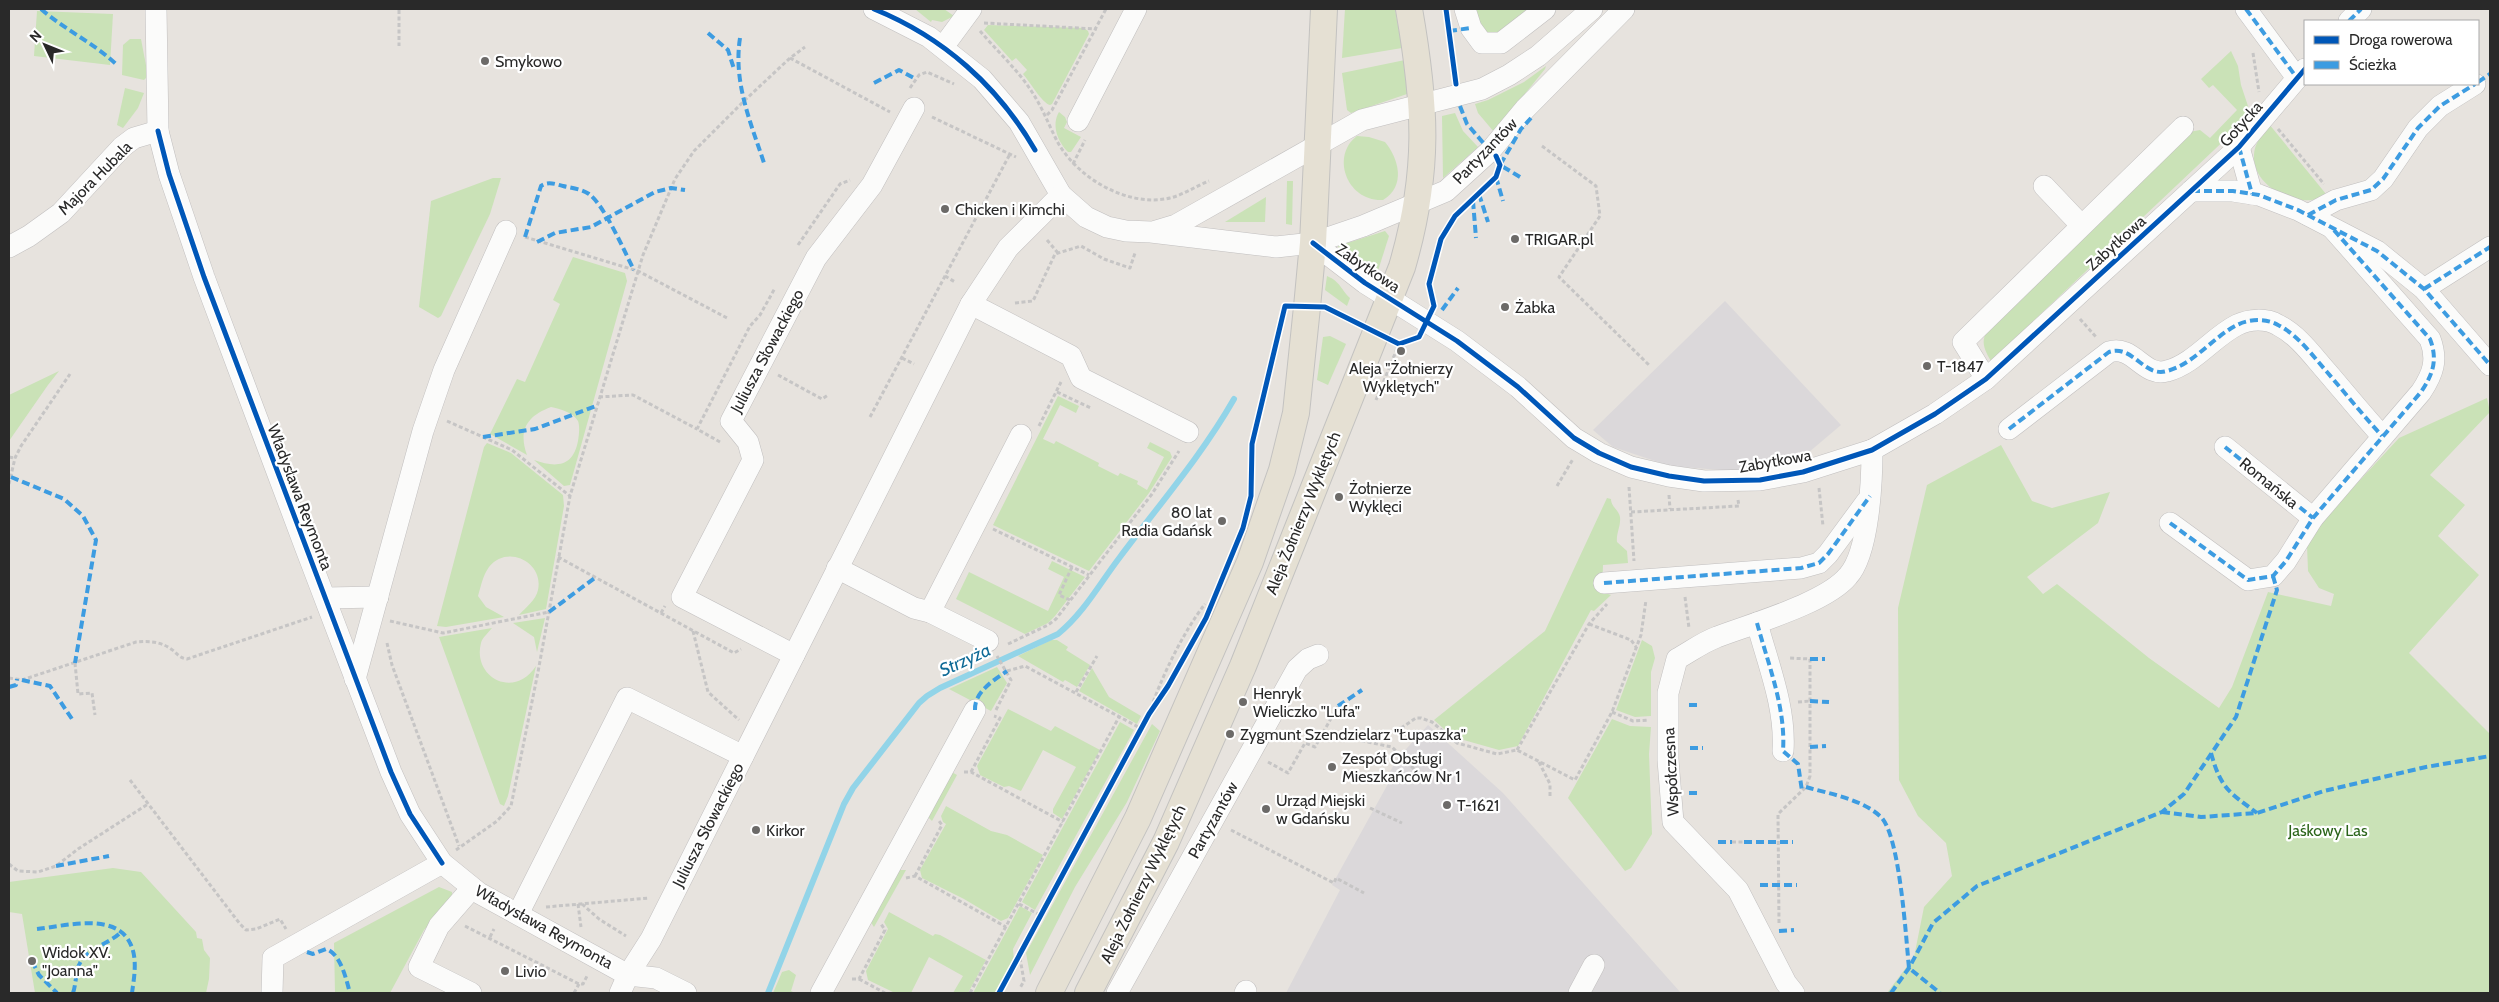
<svg xmlns="http://www.w3.org/2000/svg" width="2499" height="1002" font-family="Cabin,sans-serif">
  <style>
    .industrial { fill: #dbd8da }
    .green { fill: #cae2b7 }
    .lines { fill: none; stroke-linecap: round; stroke-linejoin: round }
    .stream { stroke: #92d4e8; stroke-width: 6 }
    .minor-casing { stroke: #c1bfbf; stroke-width: 22 }
    .major-casing { stroke: #c3c2c0; stroke-width: 28 }
    .path { stroke: #c6c5c5; stroke-width: 3; stroke-dasharray: 4 2.5; stroke-linecap: butt }
    .minor { stroke: #fbfbfa; stroke-width: 21 }
    .major { stroke: #e5e0d3; stroke-width: 26 }
    .quiet { stroke: #3d9ce1; stroke-width: 4; stroke-dasharray: 8 4; stroke-linecap: butt }
    .cycleway-casing { stroke: #fff; stroke-width: 8 }
    .cycleway { stroke: #0057b8; stroke-width: 5 }
    .poi-dot { fill: #6c6a68; stroke: #fff; stroke-width: 2 }
    .labels { text-anchor: middle; dominant-baseline: central; stroke-width: 4.5; stroke-linejoin: round; paint-order: stroke }
    .poi-label { font-size: 16px; fill: #292929; stroke: #fff; text-anchor: start }
    .street-label { font-size: 16px; fill: #292929; stroke: #fff }
    .park-label { font-size: 16px; fill: #2b641a; stroke: #fff }
    .water-label { font-size: 18px; font-style: italic; fill: #0f6a96; stroke: #fff }
  </style>
  <rect width="100%" height="100%" fill="#e7e3de"/>
  <g class="industrial">
    <polygon points="1725,301 1841,425 1802,458 1762,468 1733,471 1670,466 1613,447 1593,430"/>
    <polygon points="1428,725 1503,793 1681,993 1286,993 1340,890 1332,885 1389,782 1386,779 1397,759"/>
  </g>
  <g class="green">
    <polygon points="915,9 944,9 954,16 942,22 932,20 931,22"/>
    <polygon points="1345,9 1395,9 1402,48 1342,58"/>
    <polygon points="1471,9 1535,9 1503,37 1485,34"/>
    <polygon points="37,11 113,14 110,65 34,56"/>
    <path d="M988,25L1084,28L1088,31L1089,34L1052,104L1050,105C1042,103 1030,82 1023,74L1027,70L1016,58L1012,61L984,30Z"/>
    <polygon points="130,39 141,39 148,76 144,80 122,75 123,45"/>
    <path d="M2231,51L2238,66L2241,85L2251,115L1991,361C1979,341 1983,337 1994,320L2189,132L2200,130L2210,138L2237,110L2213,85L2209,88L2201,79Z"/>
    <polygon points="1405,60 1407,94 1351,113 1347,110 1342,73"/>
    <polygon points="1546,66 1545,69 1494,132 1478,113 1475,104 1488,100 1524,82"/>
    <polygon points="125,88 144,93 138,108 123,128 117,125"/>
    <path d="M1059,112L1065,117L1067,122L1064,128L1081,137L1071,152H1068C1058,142 1051,125 1059,112Z"/>
    <polygon points="1455,113 1463,131 1478,147 1443,178 1442,116"/>
    <path d="M2269,124L2326,194C2322,196 2317,199 2312,200C2287,203 2252,183 2254,155C2254,144 2263,133 2269,124Z"/>
    <path d="M1357,136L1369,137L1385,142C1399,159 1406,186 1383,200C1347,202 1330,156 1357,136Z"/>
    <polygon points="493,178 501,178 490,214 441,316 438,318 419,307 431,201"/>
    <polygon points="1287,181 1293,181 1292,225 1286,224"/>
    <polygon points="1266,197 1265,222 1225,222"/>
    <polygon points="1385,231 1389,236 1376,277 1373,280 1343,257 1338,246"/>
    <path d="M573,257L625,273L627,281L570,485L564,486L534,460C556,468 573,467 578,441C579,435 580,426 578,421C573,412 560,409 551,407C527,416 518,430 527,455L490,434L517,379L525,382L560,304L553,300Z"/>
    <path d="M1327,276C1341,282 1341,290 1350,298L1347,306L1325,290Z"/>
    <polygon points="1330,336 1346,344 1328,385 1317,380 1323,337"/>
    <polygon points="59,371 48,385 9,441 9,395"/>
    <polygon points="1058,396 1079,406 1076,413 1060,405 1043,439 1054,444 1056,441 1099,463 1098,466 1118,476 1120,473 1138,481 1137,484 1147,490 1164,457 1147,448 1150,442 1170,452 1172,457 1149,493 1089,571 993,525"/>
    <polygon points="2487,398 2490,412 2430,475 2465,505 2438,536 2479,575 2409,653 2490,734 2490,993 1887,993 1914,957 1924,907 1952,876 1946,843 1918,816 1899,780 1898,608 1927,485 2001,445 2032,501 2052,508 2110,492 2098,523 2027,577 2043,594 2057,584 2149,658 2219,708 2232,687 2268,592 2331,606 2334,594 2319,588 2308,571 2307,545 2325,518 2399,438"/>
    <path d="M487,443L511,453L563,495L564,506L546,609L519,615C526,607 536,600 538,590C544,562 507,544 489,567C483,575 481,586 478,596L486,607L504,617L446,627L437,626L484,447Z"/>
    <path d="M1607,498L1611,499C1611,507 1619,510 1620,517C1621,526 1616,533 1617,542L1627,551L1628,563L1603,565L1602,592L1611,595L1594,611L1591,610L1518,746L1499,750L1453,737L1434,720L1545,631Z"/>
    <polygon points="1052,561 1085,577 1055,616 1048,623 1025,634 956,599 969,572 1048,611 1064,577 1048,569"/>
    <polygon points="545,618 537,652 534,637 513,623"/>
    <path d="M492,628C489,632 482,638 481,643C472,677 514,700 536,666L508,796L504,806L500,804L439,637Z"/>
    <polygon points="1051,640 1057,640 1068,647 1066,650 1090,665 1077,687 1065,680 1063,682 1018,656"/>
    <polygon points="1642,640 1652,646 1655,658 1651,672 1651,716 1635,717 1616,710"/>
    <polygon points="997,667 1007,683 991,711 949,689"/>
    <polygon points="1092,668 1109,697 1141,716 1137,724 1079,691"/>
    <polygon points="1008,709 1051,731 1055,726 1100,750 1062,819 1053,813 1053,809 1076,767 1043,750 1021,791 1009,786 1004,787 980,775 977,766"/>
    <polygon points="1612,719 1630,726 1651,727 1649,754 1652,834 1631,868 1625,871 1568,798"/>
    <polygon points="1120,722 1134,730 1035,910 1022,902"/>
    <polygon points="1152,724 1160,731 1127,802 1075,887 1030,975 1026,953"/>
    <polygon points="948,770 957,775 932,821 928,817"/>
    <polygon points="946,806 991,831 1007,835 1043,855 1008,918 1001,921 964,899 922,878 920,870 946,824 943,822 941,816"/>
    <polygon points="113,868 141,872 196,932 197,938 202,939 204,950 210,958 209,979 206,993 35,993 22,914 9,912 9,882"/>
    <polygon points="898,870 906,870 874,927 870,921"/>
    <polygon points="439,887 452,892 452,899 424,930 390,993 335,993 334,943"/>
    <polygon points="1020,906 1032,913 1013,949 1014,960 995,993 973,993"/>
    <polygon points="889,912 933,936 935,934 940,935 986,960 968,993 953,993 963,976 929,957 911,993 895,993 868,980 866,971 888,929 884,922"/>
    <polygon points="789,970 796,975 791,991 795,993 773,993 782,972"/>
  </g>
  <g class="lines">
    <path class="stream" d="M768,993L844,804L853,788L919,703L927,696L940,688L1058,634C1084,613 1100,583 1120,557C1159,505 1202,455 1234,399"/>
    <defs>
      <g id="minor">
        <polyline points="156,9 158,131 169,174 204,277 306,549 391,772 410,814 442,863 479,893 628,975 656,978 686,993"/>
        <polyline points="874,9 929,37 982,79 1019,122 1061,195 1086,217 1107,227 1126,231 1151,232 1276,247 1313,243 1363,226 1446,191 1490,151 1525,109 1624,9"/>
        <polyline points="1465,9 1471,28 1482,43 1501,43 1545,9"/>
        <polyline points="2246,9 2297,78"/>
        <polyline points="2349,21 2361,9"/>
        <polyline points="943,47 971,9"/>
        <polyline points="1078,121 1136,9"/>
        <polyline points="2239,147 2252,194"/>
        <polyline points="2044,186 2081,225"/>
        <polyline points="2191,191 2233,191 2259,195 2298,210 2377,251 2424,289 2490,365"/>
        <polyline points="2308,215 2336,200 2371,190 2383,179 2418,128 2440,106 2475,84"/>
        <polyline points="1156,231 1176,225 1362,120 1482,89 1509,75 1538,56 1592,9"/>
        <polyline points="1313,243 1365,283 1457,341 1518,387 1574,438 1599,453 1631,467 1669,476 1704,481 1760,480 1803,472 1872,450 1935,414 1986,379 2239,147 2305,69"/>
        <polyline points="9,247 29,236 61,213 122,147 134,138 158,131"/>
        <polyline points="2424,289 2490,247"/>
        <polyline points="971,304 1071,356 1081,378 1188,432"/>
        <polyline points="1986,379 1963,342 2183,127"/>
        <path d="M2009,429L2109,352C2133,344 2144,378 2167,371C2194,364 2213,337 2237,325C2249,319 2266,318 2278,325C2298,335 2312,355 2327,372C2345,393 2363,415 2382,436"/>
        <polyline points="2225,447 2313,518"/>
        <path d="M2170,523L2248,580L2273,576L2286,561L2313,518L2421,392C2433,374 2438,360 2430,339L2333,229"/>
        <polyline points="837,568 914,608 930,612 988,641"/>
        <polyline points="1604,583 1801,568 1819,563 1828,554 1867,501"/>
        <polyline points="326,598 378,597"/>
        <polyline points="930,612 1021,435"/>
        <path d="M1757,623C1768,664 1786,708 1783,751"/>
        <polyline points="794,655 682,597 753,460 748,442 731,421 816,258 872,185 914,108"/>
        <polyline points="355,679 423,431 444,370 506,231"/>
        <polyline points="518,914 627,698 743,756"/>
        <polyline points="272,993 273,958 442,863"/>
        <polyline points="471,993 419,967 439,926 472,888"/>
        <polyline points="620,993 628,975 651,939 971,304 1008,248 1061,195"/>
        <polyline points="821,993 975,710"/>
        <polyline points="1117,993 1297,669 1308,659 1318,655"/>
        <polyline points="1245,993 1246,991"/>
        <polyline points="1579,993 1594,965"/>
        <path d="M1794,993L1786,983L1738,890L1673,822L1668,760V693L1677,659C1690,652 1703,642 1717,637C1751,624 1826,603 1848,576C1869,553 1872,481 1872,450"/>
      </g>
      <g id="major">
        <polyline points="1049,993 1138,818 1250,562 1282,470 1296,413 1307,307 1313,243 1324,9"/>
        <path d="M1088,993L1166,842L1243,666L1402,267C1430,171 1426,106 1409,9"/>
      </g>
    </defs>
    <use href="#minor" class="minor-casing"/>
    <use href="#major" class="major-casing"/>
    <g class="path">
      <polyline points="399,10 399,46"/>
      <polyline points="984,23 1097,29"/>
      <path d="M980,31C997,51 1018,70 1032,92C1042,107 1048,123 1056,139C1075,177 1127,208 1170,198C1183,195 1196,186 1209,181"/>
      <polyline points="2253,53 2259,92"/>
      <polyline points="790,58 890,112"/>
      <polyline points="910,88 919,75 927,72 954,84"/>
      <polyline points="1047,115 1052,110 1106,9"/>
      <polyline points="932,117 1016,157"/>
      <polyline points="2278,129 2324,184"/>
      <polyline points="1542,146 1596,186 1600,216 1559,277 1649,365"/>
      <polyline points="1073,164 1085,140"/>
      <polyline points="982,205 997,214"/>
      <polyline points="525,237 638,271 729,319"/>
      <polyline points="1047,240 1058,253"/>
      <polyline points="798,245 840,184 850,180"/>
      <polyline points="945,276 955,282"/>
      <polyline points="1015,303 1033,301 1055,254 1081,246 1104,259 1130,268 1135,253"/>
      <polyline points="2080,319 2096,337"/>
      <polyline points="902,358 914,364"/>
      <polyline points="778,375 822,399 828,395"/>
      <polyline points="1057,392 1091,408"/>
      <polyline points="599,397 633,395 697,429"/>
      <polyline points="1376,400 1399,344"/>
      <polyline points="870,417 1010,154"/>
      <polyline points="447,421 512,450 570,496"/>
      <polyline points="1039,426 1061,382"/>
      <polyline points="720,442 697,429 750,326 760,315 775,288"/>
      <polyline points="9,457 15,458"/>
      <polyline points="9,484 15,458 21,446 70,374"/>
      <polyline points="1557,486 1573,459"/>
      <polyline points="1629,487 1634,561"/>
      <polyline points="1819,488 1823,526"/>
      <polyline points="1669,495 1670,509"/>
      <polyline points="1631,512 1739,506 1738,500"/>
      <polyline points="993,529 1089,575"/>
      <polyline points="558,557 734,653 741,649"/>
      <polyline points="1685,597 1689,628"/>
      <polyline points="1070,600 1059,595 1072,567"/>
      <polyline points="661,613 665,606"/>
      <polyline points="390,621 443,633 549,612"/>
      <polyline points="1589,624 1631,640 1636,647"/>
      <polyline points="693,631 708,692 739,720"/>
      <polyline points="387,643 392,665 459,846"/>
      <polyline points="1008,644 1048,625 1056,619 1152,494 1179,451"/>
      <polyline points="75,663 78,694 92,693 95,715"/>
      <polyline points="1007,671 1025,666 1142,729"/>
      <path d="M9,678L22,680L136,642C148,641 160,641 171,649C177,653 179,658 187,659L312,617"/>
      <polyline points="1076,692 1097,656"/>
      <polyline points="1798,702 1810,701"/>
      <polyline points="996,710 1011,680 997,656"/>
      <polyline points="1612,712 1633,721 1649,720"/>
      <path d="M1149,714C1160,680 1183,632 1205,604"/>
      <polyline points="1401,728 1416,718 1421,718 1432,722 1457,743 1497,754 1517,750 1575,780 1612,712 1641,635 1646,600"/>
      <polyline points="1323,733 1392,747 1425,780"/>
      <polyline points="1517,750 1589,624 1607,604"/>
      <polyline points="1268,762 1288,773 1305,743 1315,747 1338,706"/>
      <polyline points="1539,762 1550,784 1550,797"/>
      <polyline points="964,772 971,772 1063,822"/>
      <polyline points="971,772 1000,718 994,716"/>
      <polyline points="130,780 240,924 246,930 256,929 280,919 286,929"/>
      <polyline points="1370,808 1402,823"/>
      <polyline points="1231,830 1324,878 1334,883 1336,878 1364,893"/>
      <polyline points="1732,842 1744,842"/>
      <polyline points="456,850 497,821 511,806 538,672 570,496 643,255 675,179 694,151 744,101 790,58 805,47"/>
      <polyline points="9,864 18,871 38,872 56,866 78,849 148,804"/>
      <polyline points="915,876 942,825 939,821"/>
      <polyline points="906,878 915,876 1006,927"/>
      <polyline points="578,904 581,927"/>
      <polyline points="582,904 599,919 626,936"/>
      <polyline points="1019,904 1042,916"/>
      <polyline points="546,907 649,898"/>
      <polyline points="1779,923 1778,814 1806,787 1810,776 1810,659 1788,658"/>
      <polyline points="465,926 579,984 583,984 587,976"/>
      <polyline points="490,937 494,929"/>
      <polyline points="1020,958 1024,981 1020,988"/>
      <polyline points="852,979 859,979 885,930 881,924"/>
      <polyline points="859,979 885,993"/>
      <polyline points="574,993 579,984"/>
      <polyline points="970,993 1119,717"/>
    </g>
    <use href="#minor" class="minor"/>
    <use href="#major" class="major"/>
    <g class="quiet">
      <path d="M41,9C65,30 94,43 117,65"/>
      <polyline points="2246,9 2297,78"/>
      <polyline points="2349,21 2361,9"/>
      <polyline points="1449,31 1471,28"/>
      <polyline points="708,33 728,50 734,69"/>
      <path d="M740,38C733,83 751,123 765,166"/>
      <polyline points="2478,82 2490,74"/>
      <polyline points="874,83 899,70 916,79"/>
      <polyline points="1460,106 1467,124 1486,146"/>
      <polyline points="2239,147 2252,194"/>
      <polyline points="1496,177 1503,201"/>
      <polyline points="1520,177 1500,165 1521,129 1531,118"/>
      <polyline points="2192,191 2233,191 2259,195 2298,210 2377,251 2424,289 2490,365"/>
      <polyline points="1479,194 1488,222"/>
      <polyline points="1473,201 1476,238"/>
      <polyline points="2308,215 2336,200 2371,190 2383,179 2418,128 2440,106 2475,84"/>
      <path d="M525,237L541,186C548,181 555,184 563,186C571,188 582,189 589,194C605,206 624,251 634,270"/>
      <polyline points="537,242 555,233 591,227 655,192 671,188 685,190"/>
      <polyline points="2424,289 2490,247"/>
      <polyline points="1442,310 1458,288"/>
      <path d="M2009,429L2109,352C2133,344 2144,378 2167,371C2194,364 2213,337 2237,325C2249,319 2266,318 2278,325C2298,335 2312,355 2327,372C2345,393 2363,415 2382,436"/>
      <polyline points="483,437 535,429 596,406"/>
      <polyline points="2225,447 2313,518"/>
      <polyline points="11,477 64,499 83,516 96,540 75,663"/>
      <path d="M2170,523L2248,580L2273,576L2286,561L2313,518L2421,392C2433,374 2438,360 2430,339L2333,229"/>
      <polyline points="1604,583 1801,568 1819,563 1828,554 1870,496"/>
      <polyline points="549,612 596,577"/>
      <path d="M1757,623C1768,664 1786,708 1783,751L1798,764L1802,791"/>
      <polyline points="1810,659 1825,659"/>
      <polyline points="22,680 50,686 72,719"/>
      <polyline points="9,687 16,685 17,679"/>
      <polyline points="1810,701 1829,702"/>
      <polyline points="1689,705 1699,705"/>
      <polyline points="1338,706 1362,690"/>
      <path d="M975,710C974,692 994,680 1007,671"/>
      <polyline points="1810,747 1826,746"/>
      <polyline points="1690,748 1703,748"/>
      <path d="M2211,753C2221,789 2229,792 2257,813"/>
      <path d="M1806,787C1830,794 1862,799 1881,817C1900,836 1906,939 1909,968L1940,993"/>
      <polyline points="1689,793 1697,793"/>
      <polyline points="2162,812 2201,817 2257,813 2324,791 2426,767 2490,756"/>
      <polyline points="1718,842 1732,842"/>
      <polyline points="1744,842 1793,842"/>
      <polyline points="56,866 109,856"/>
      <polyline points="1760,885 1797,885"/>
      <path d="M37,929C65,926 115,912 130,943C138,958 134,978 132,993"/>
      <polyline points="1779,931 1794,930"/>
      <path d="M307,952L313,954L326,949C341,954 346,979 350,993"/>
      <polyline points="32,961 39,975 57,993"/>
      <path d="M73,993C76,985 76,969 80,963C88,948 109,944 121,932"/>
      <polyline points="1891,993 1909,968 1933,923 1977,886 2162,812 2184,794 2236,717 2277,590 2273,576"/>
    </g>
    <defs>
      <g id="cycleway">
        <path d="M874,9C943,37 998,86 1035,150"/>
        <polyline points="1446,9 1456,84"/>
        <polyline points="158,131 169,174 204,277 391,772 410,814 442,863"/>
        <polyline points="1313,243 1365,283 1457,341 1518,387 1574,438 1599,453 1631,467 1669,476 1704,481 1760,480 1803,472 1872,450 1935,414 1986,379 2239,147 2305,69"/>
        <polyline points="999,993 1149,714 1168,686 1206,618 1243,528 1251,496 1252,444 1285,306 1325,307 1399,344 1419,337 1434,306 1429,284 1441,239 1455,216 1496,177 1500,165 1496,156"/>
      </g>
    </defs>
    <use href="#cycleway" class="cycleway-casing"/>
    <use href="#cycleway" class="cycleway"/>
  </g>
  <g class="poi-dot">
    <circle cx="485" cy="61" r="5"/>
    <circle cx="945" cy="209" r="5"/>
    <circle cx="1515" cy="239" r="5"/>
    <circle cx="1505" cy="307" r="5"/>
    <circle cx="1401" cy="351" r="5"/>
    <circle cx="1927" cy="366" r="5"/>
    <circle cx="1339" cy="497" r="5"/>
    <circle cx="1222" cy="521" r="5"/>
    <circle cx="1243" cy="702" r="5"/>
    <circle cx="1230" cy="734" r="5"/>
    <circle cx="1332" cy="767" r="5"/>
    <circle cx="1447" cy="805" r="5"/>
    <circle cx="1266" cy="809" r="5"/>
    <circle cx="756" cy="830" r="5"/>
    <circle cx="32" cy="961" r="5"/>
    <circle cx="505" cy="971" r="5"/>
  </g>
  <g class="labels">
    <g class="poi-label">
      <text x="495" y="61">Smykowo</text>
      <text x="955" y="209">Chicken i Kimchi</text>
      <text x="1525" y="239">TRIGAR.pl</text>
      <text x="1515" y="307">Żabka</text>
      <text x="1937" y="366">T-1847</text>
      <text x="1401" y="368" text-anchor="middle">Aleja "Żołnierzy<tspan x="1401" dy="18">Wyklętych"</tspan></text>
      <text x="1349" y="488">Żołnierze<tspan x="1349" dy="18">Wyklęci</tspan></text>
      <text x="1212" y="512" text-anchor="end">80 lat<tspan x="1212" dy="18">Radia Gdańsk</tspan></text>
      <text x="1253" y="693">Henryk<tspan x="1253" dy="18">Wieliczko "Lufa"</tspan></text>
      <text x="1240" y="734">Zygmunt Szendzielarz "Łupaszka"</text>
      <text x="1342" y="758">Zespół Obsługi<tspan x="1342" dy="18">Mieszkańców Nr 1</tspan></text>
      <text x="1276" y="800">Urząd Miejski<tspan x="1276" dy="18">w Gdańsku</tspan></text>
      <text x="1457" y="805">T-1621</text>
      <text x="766" y="830">Kirkor</text>
      <text x="42" y="952">Widok XV.<tspan x="42" dy="18">"Joanna"</tspan></text>
      <text x="515" y="971">Livio</text>
    </g>
    <g class="street-label">
      <text transform="translate(2241 124) rotate(-48)">Gotycka</text>
      <text transform="translate(1485 151) rotate(-46)">Partyzantów</text>
      <text transform="translate(95 178) rotate(-45)">Majora Hubala</text>
      <text transform="translate(2116 243) rotate(-42)">Zabytkowa</text>
      <text transform="translate(1368 268) rotate(34)">Zabytkowa</text>
      <text transform="translate(767 351) rotate(-62)">Juliusza Słowackiego</text>
      <text transform="translate(1775 461) rotate(-10)">Zabytkowa</text>
      <text transform="translate(2269 483) rotate(39)">Romańska</text>
      <text transform="translate(300 497) rotate(69)">Władysława Reymonta</text>
      <text transform="translate(1303 513) rotate(-68)">Aleja Żołnierzy Wyklętych</text>
      <text transform="translate(1671 772) rotate(-93)">Współczesna</text>
      <text transform="translate(1213 820) rotate(-61)">Partyzantów</text>
      <text transform="translate(708 825) rotate(-63)">Juliusza Słowackiego</text>
      <text transform="translate(1143 884) rotate(-64)">Aleja Żołnierzy Wyklętych</text>
      <text transform="translate(544 927) rotate(29)">Władysława Reymonta</text>
    </g>
    <g class="park-label">
      <text x="2328" y="830">Jaśkowy Las</text>
    </g>
    <g class="water-label">
      <text transform="translate(965 660) rotate(-25)">Strzyża</text>
    </g>
  </g>
  <rect width="2499" height="1002" fill="none" stroke="#292929" stroke-width="20"/>
  <rect x="2304" y="20" width="175" height="65" fill="#ffffff" stroke="#a9a9a9"/>
  <rect x="2314" y="36" width="25" height="8" fill="#0057b8" stroke="#a9a9a9"/>
  <text x="2349" y="45" font-size="15" fill="#292929">Droga rowerowa</text>
  <rect x="2314" y="61" width="25" height="8" fill="#3d9ce1" stroke="#a9a9a9"/>
  <text x="2349" y="70" font-size="15" fill="#292929">Ścieżka</text>
  <g transform="translate(45 45) rotate(313)" stroke="#ffffff" stroke-width="4" paint-order="stroke">
  <path d="M0-4L9 19L0 12L-9 19Z" fill="#292929"/>
  <text y="-8" font-size="14" font-weight="bold" text-anchor="middle" fill="#292929">N</text>
  </g>
</svg>
